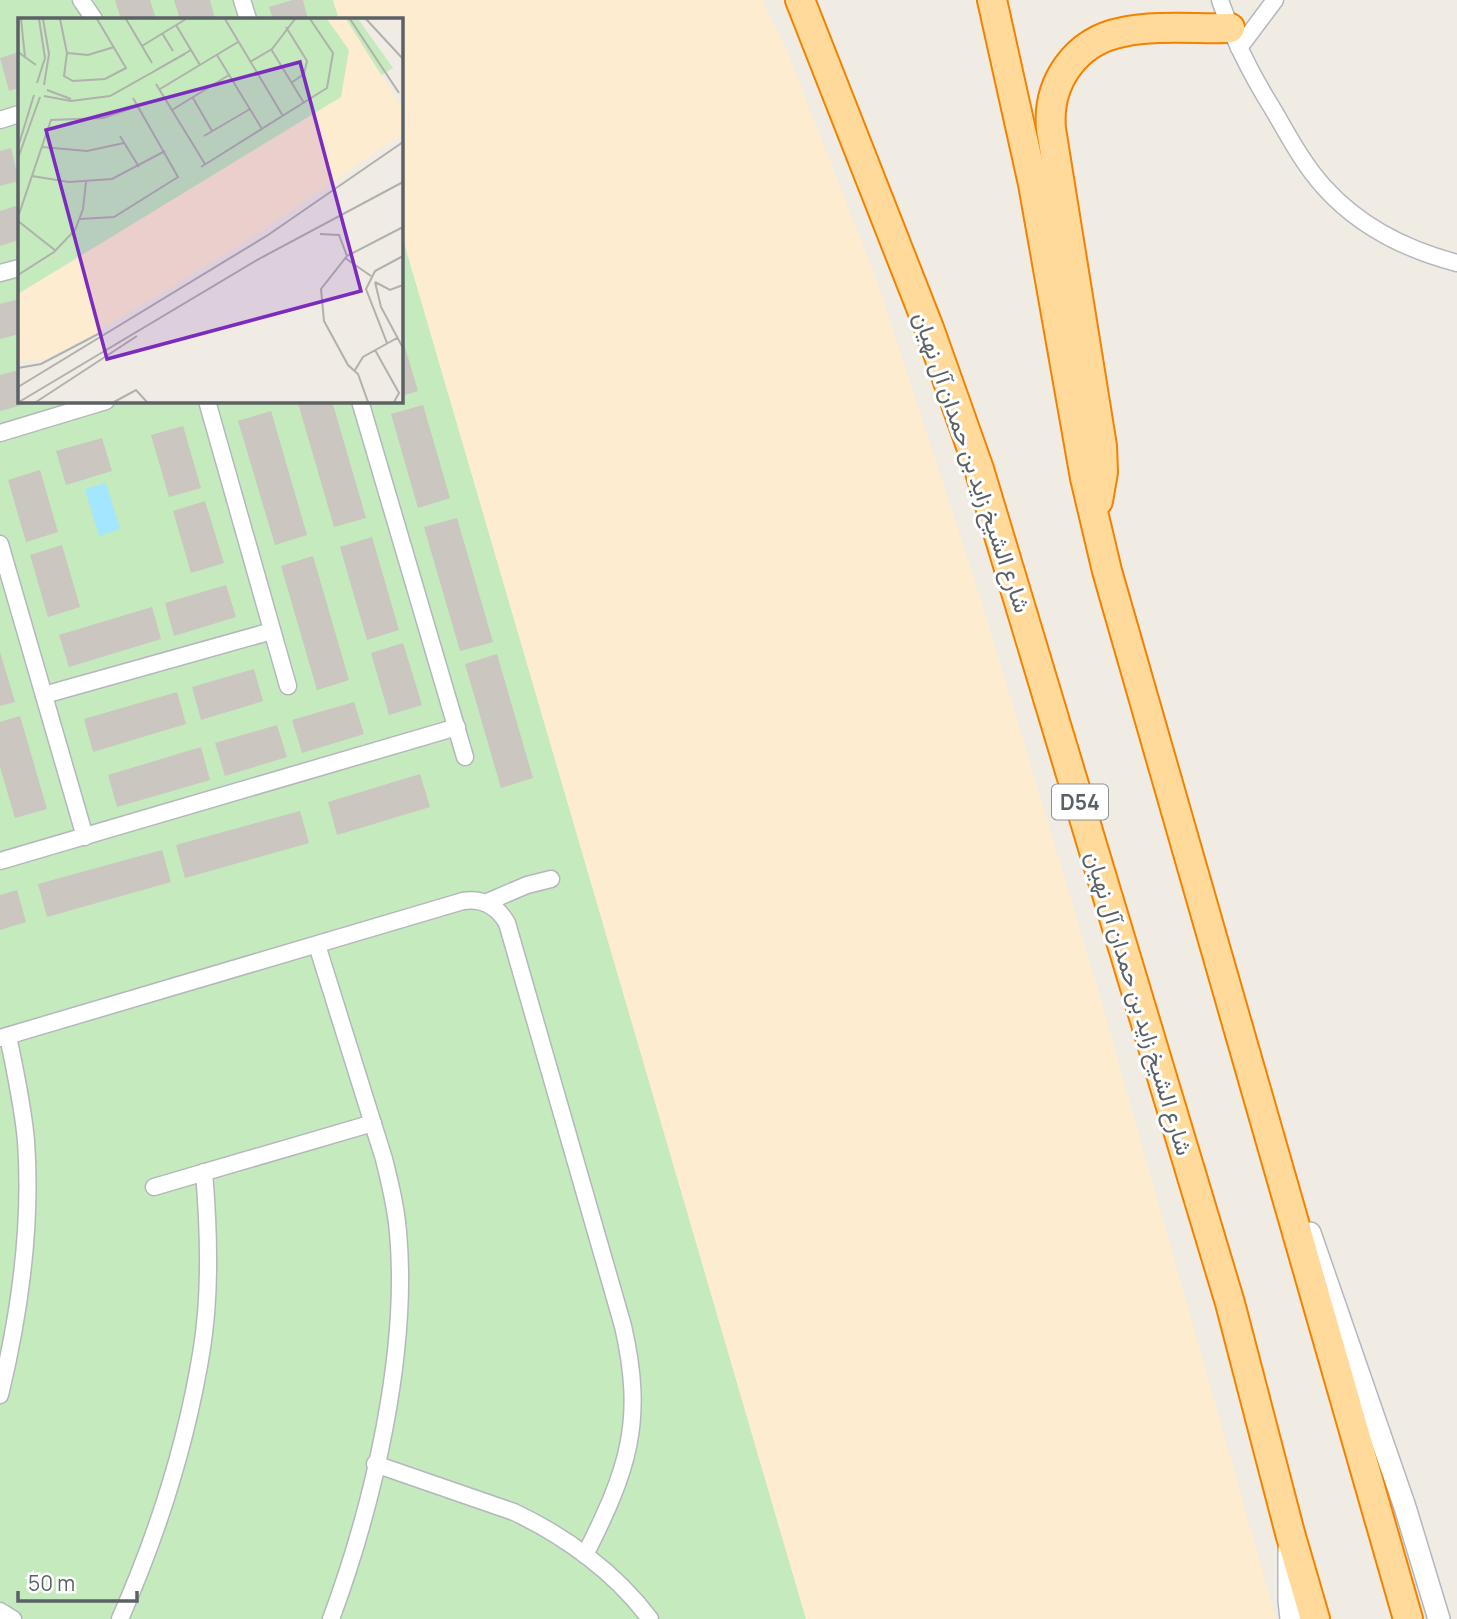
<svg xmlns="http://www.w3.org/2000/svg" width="1457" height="1619" font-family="Manrope,Vazirmatn,sans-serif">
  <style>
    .green { fill: #c4eabd }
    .sand { fill: #feecd0 }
    .water { fill: #a4e5ff }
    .building { fill: #cbc6c0 }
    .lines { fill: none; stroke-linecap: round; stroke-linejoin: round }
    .minor-casing { stroke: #b4b8bc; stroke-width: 19 }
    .tertiary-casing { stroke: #b4b8bc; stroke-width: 24 }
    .trunk-casing { stroke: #f38200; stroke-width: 32 }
    .minor { stroke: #fff; stroke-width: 16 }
    .tertiary { stroke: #fff; stroke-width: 21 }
    .trunk { stroke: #ffda9a; stroke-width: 28 }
    .labels { text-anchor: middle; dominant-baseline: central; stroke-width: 6; stroke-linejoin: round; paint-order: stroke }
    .shield { fill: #fff; stroke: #8c9194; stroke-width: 2 }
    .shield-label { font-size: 21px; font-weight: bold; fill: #5b6266 }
    .street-label { font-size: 23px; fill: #5b6266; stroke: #fff }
    .inset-road { fill: none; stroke: #b0b0ad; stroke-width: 2 }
    .view { fill: #7b2cbf; fill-opacity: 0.15; stroke: #7b2cbf; stroke-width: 3.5 }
    .inset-edge { fill: none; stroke: #5b6266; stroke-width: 3.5 }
  </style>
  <rect width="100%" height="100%" fill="#f0ebe3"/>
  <polygon class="green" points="0,0 333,0 339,19 19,19 19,401 401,401 401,232 806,1619 0,1619"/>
  <polygon class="sand" points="333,0 762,0 787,51 877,281 981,600 1097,986 1276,1619 806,1619 401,232 401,19 339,19"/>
  <polygon class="water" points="106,483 120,529 99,536 85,489"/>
  <g class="building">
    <polygon points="115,0 150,0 156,19 121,19"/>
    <polygon points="174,0 210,0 215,19 180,19"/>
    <polygon points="293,0 303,0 308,19 273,19 269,7"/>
    <polygon points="19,52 19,88 9,91 0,58"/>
    <polygon points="11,148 19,181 0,186 0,151"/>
    <polygon points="19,205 19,240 0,246 0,211"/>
    <polygon points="19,299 19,334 0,339 0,304"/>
    <polygon points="401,334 418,391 401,396"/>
    <polygon points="19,370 19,401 33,402 0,411 0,375"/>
    <polygon points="306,401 332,401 366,518 334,527 298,403"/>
    <polygon points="423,405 450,498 418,508 391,414"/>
    <polygon points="271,411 307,535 275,545 238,421"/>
    <polygon points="183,426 201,488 169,497 151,435"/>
    <polygon points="102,438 112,471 66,485 56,451"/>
    <polygon points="40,470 58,532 26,542 8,480"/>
    <polygon points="205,501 224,563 191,573 173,511"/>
    <polygon points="457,518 493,642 460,651 424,527"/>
    <polygon points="372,537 399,630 367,640 340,547"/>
    <polygon points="62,545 80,607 48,617 30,555"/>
    <polygon points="313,556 349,680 317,690 281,566"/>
    <polygon points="226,585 236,617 174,636 165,603"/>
    <polygon points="152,607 161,639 69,667 59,635"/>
    <polygon points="403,643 422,705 389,715 371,653"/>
    <polygon points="0,652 15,702 0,706"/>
    <polygon points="497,654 533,778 501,788 465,664"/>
    <polygon points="254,669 263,701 201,720 192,687"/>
    <polygon points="177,692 186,724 93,752 84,719"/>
    <polygon points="354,702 364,734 302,753 292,720"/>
    <polygon points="20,716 47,809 15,818 0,767 0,722"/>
    <polygon points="277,725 287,757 225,776 215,743"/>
    <polygon points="201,747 210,780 117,807 108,775"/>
    <polygon points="420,774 430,807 337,835 328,802"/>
    <polygon points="300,811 309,843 185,878 176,845"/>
    <polygon points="162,850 171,882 47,917 38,884"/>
    <polygon points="17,890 26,922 0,930 0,895"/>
  </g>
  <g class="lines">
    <defs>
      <g id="minor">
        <polyline points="81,0 94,19"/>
        <polyline points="242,0 248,19"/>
        <path d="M1220,0C1233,39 1252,76 1274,111C1289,137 1304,165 1324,187C1359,226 1407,250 1457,263"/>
        <polyline points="1239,48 1275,0"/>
        <polyline points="0,120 19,114"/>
        <polyline points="0,273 19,268"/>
        <polyline points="207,401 288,686"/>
        <polyline points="360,401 465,757"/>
        <polyline points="0,433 106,401"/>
        <polyline points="0,544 85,837"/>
        <polyline points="44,695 272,631"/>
        <polyline points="0,861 457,727"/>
        <polyline points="485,903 527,885 551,879"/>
        <path d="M317,945L384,1159C390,1183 396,1207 398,1232C409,1353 373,1506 331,1619"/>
        <path d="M0,1038L463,901C483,898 497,906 507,923L623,1326C645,1422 628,1470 585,1555"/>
        <polyline points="154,1187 373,1123"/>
        <path d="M0,1395C20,1312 32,1226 26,1141C23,1106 15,1071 8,1036"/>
        <path d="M375,1464L514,1512C565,1536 616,1573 650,1619"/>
        <polyline points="0,1611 13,1619"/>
        <path d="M120,1619C158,1533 187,1442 202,1348C211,1291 209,1231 204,1172"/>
      </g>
      <g id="tertiary">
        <polyline points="1310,1233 1405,1507 1439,1619"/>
        <polyline points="1289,1549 1289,1600 1291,1619"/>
      </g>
      <g id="trunk">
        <polyline points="800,0 929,328 979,469 1230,1303 1290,1533 1315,1619"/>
        <polyline points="992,0 1033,184 1085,478 1107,571 1408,1619"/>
        <path d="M1098,501L1103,472L1102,446L1051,129C1047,83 1075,41 1123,32C1155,25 1196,29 1230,28"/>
      </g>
    </defs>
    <use href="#minor" class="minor-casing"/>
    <use href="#tertiary" class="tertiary-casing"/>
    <use href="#trunk" class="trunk-casing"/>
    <use href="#minor" class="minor"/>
    <use href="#tertiary" class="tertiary"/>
    <use href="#trunk" class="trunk"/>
  </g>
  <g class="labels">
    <rect class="shield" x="1052" y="784.5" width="56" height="35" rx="5"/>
    <g class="shield-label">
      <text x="1080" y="802">D54</text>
    </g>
    <g class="street-label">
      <text transform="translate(973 462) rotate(71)">شارع الشيخ زايد بن حمدان آل نهيان</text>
      <text transform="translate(1140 1003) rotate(73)">شارع الشيخ زايد بن حمدان آل نهيان</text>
    </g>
  </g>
  <g transform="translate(18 18)">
    <rect width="385" height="385" fill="#f0ebe3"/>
    <path d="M0,1H340L375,50L0,276Z" fill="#c4eabd"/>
    <path d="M309,1H328L384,90L383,117L229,223L72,318L29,340L0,343V276L323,79L331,32Z" fill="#feecd0"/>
    <path class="inset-road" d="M3,1L7,39M25,1L31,36L26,67M42,1L49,35L46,58L55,63L87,61L108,50L79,1M108,1L134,45M207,1L265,98M332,1L381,75M348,1L385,41M158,7L182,47M268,9L289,43L286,56L273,65M144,15L155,33M124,28L168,1M253,31L286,85M0,34L18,47M49,35L70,37L96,29M199,37L244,111M232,44L254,31L277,1M138,52L173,32M19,65L27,40L21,1M138,66L187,146M142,71L220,24M29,72L53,81M26,78L53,83L92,78L167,36M175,80L194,113M154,92L211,57M102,118L121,149M186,118L232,91M0,129L16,77M24,129L69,133L106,125M0,140L22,79M183,149L309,70L315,35L292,1M14,158L51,164L94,161L147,133M0,199L33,102L85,100L120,88M62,201L96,199L160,159L115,80M0,203L38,233M302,216L321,217L329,238M327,240L353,258M0,257L36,234L57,212L65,191L68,164M357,264L363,289L385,330M357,264L372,272L385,267M369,325L348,271L357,253L385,238M357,332L381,375L376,384M0,350L23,346L84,314M337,352L345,339L379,320M0,369L250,217L385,124M1,384L239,242L385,164M18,384L119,318M96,384L118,372L129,384M350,384L340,356L330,347L306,303L303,271L329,238L385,209"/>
    <path class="view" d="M282,44L343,273L89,341L28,112Z"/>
    <rect width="385" height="385" class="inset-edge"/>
  </g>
  <path d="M18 1591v10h119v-10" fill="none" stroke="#5b6266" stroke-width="3.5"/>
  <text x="28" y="1591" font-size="21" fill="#5b6266" stroke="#ffffff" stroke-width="5" paint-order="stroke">50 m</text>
</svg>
